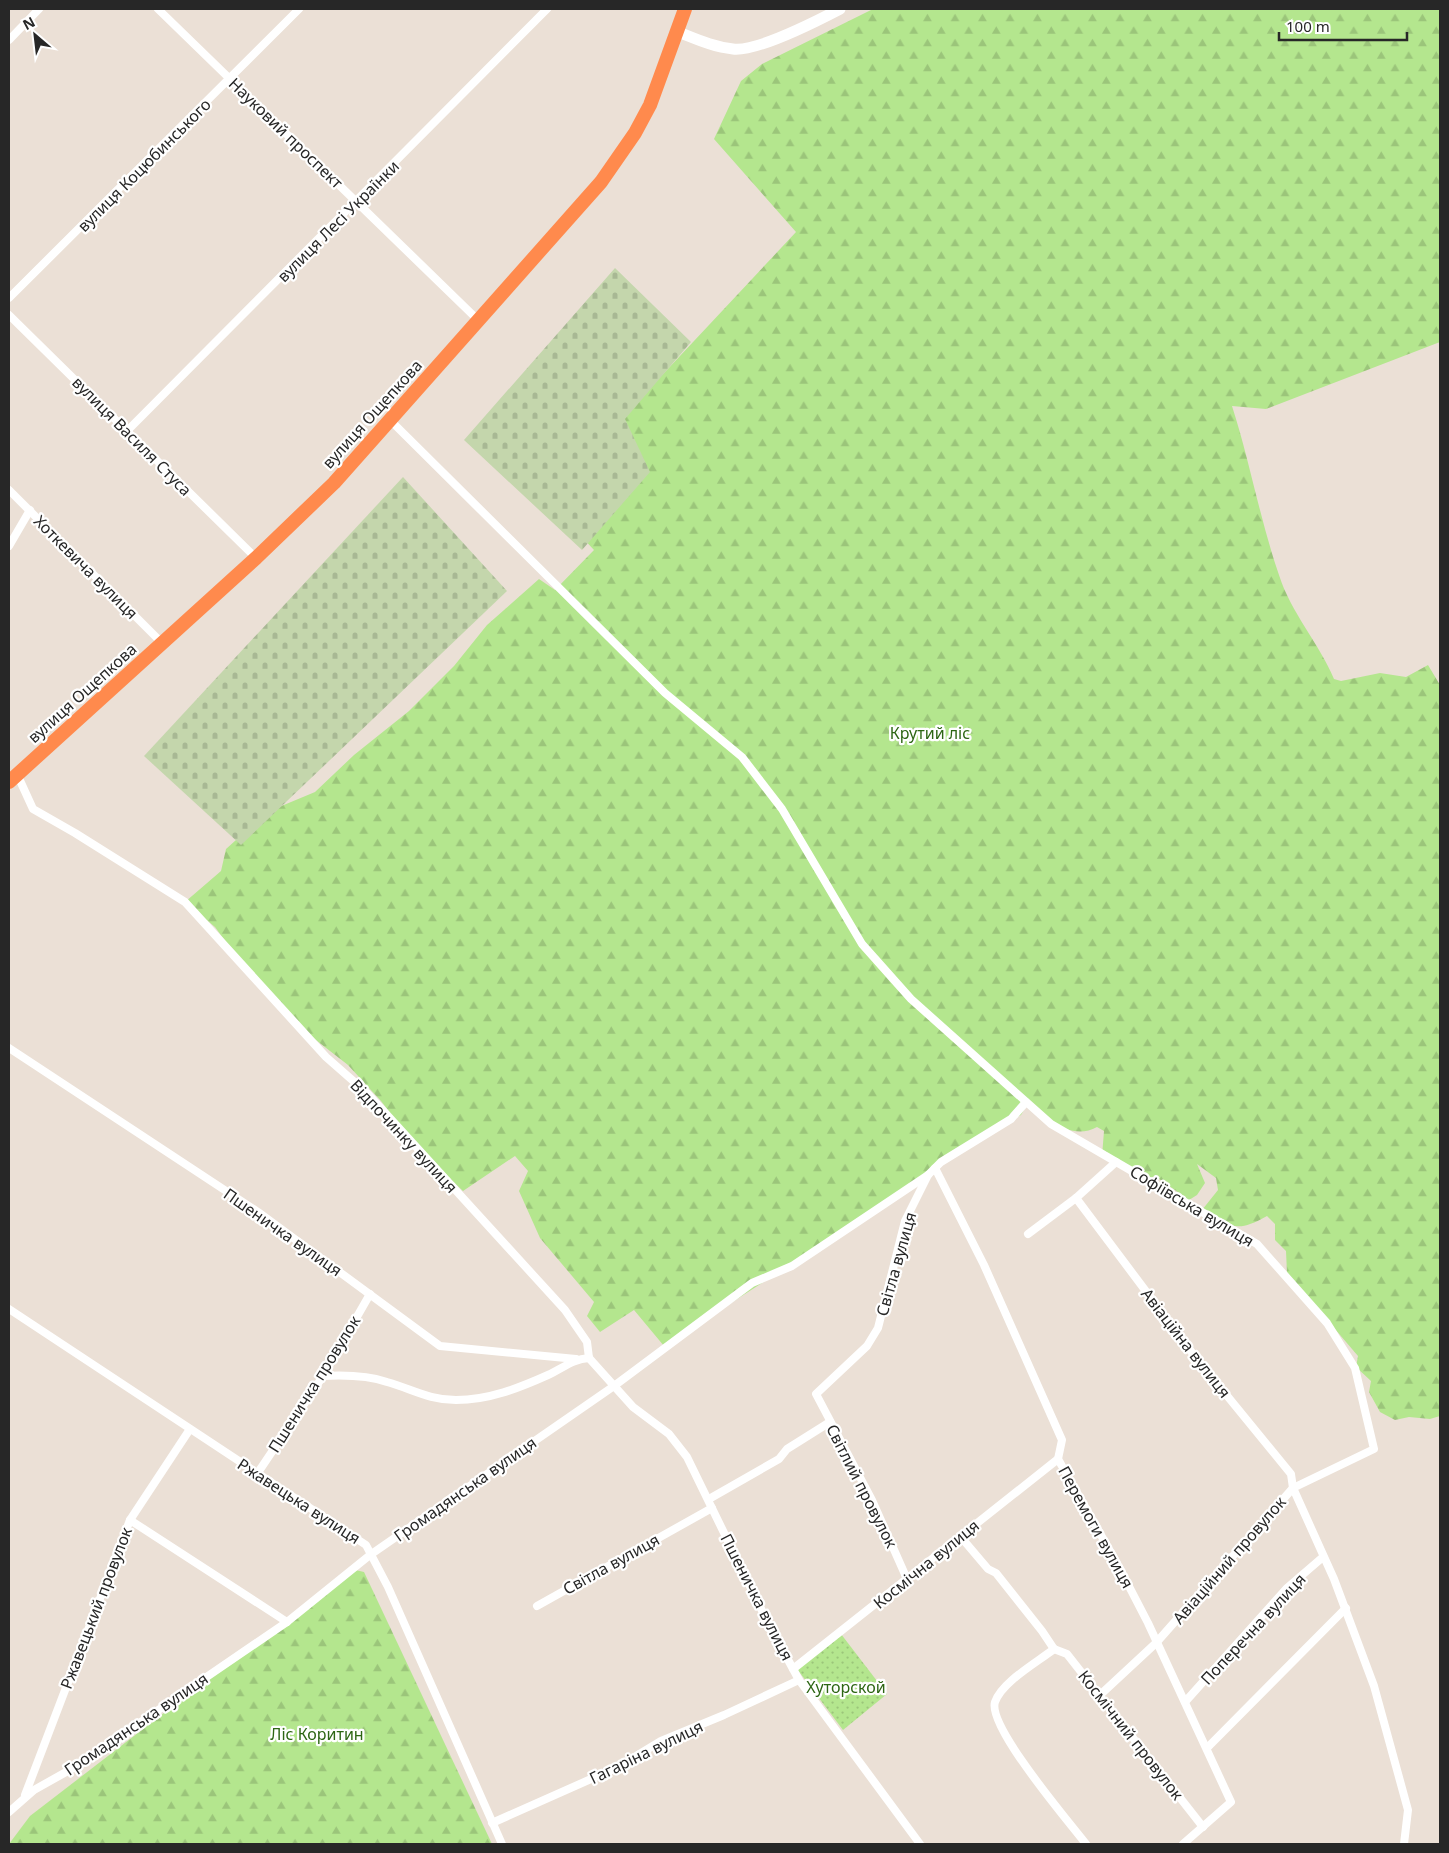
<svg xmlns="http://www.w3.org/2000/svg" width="1449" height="1853" font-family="'Noto Sans',sans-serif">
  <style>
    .green { fill: url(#green-dots) }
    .forest { fill: url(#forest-firs) }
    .cemetery { fill: url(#cemetery-stones) }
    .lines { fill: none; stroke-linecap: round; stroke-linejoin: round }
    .street { stroke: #fff; stroke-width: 8 }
    .secondary { stroke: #fff; stroke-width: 11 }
    .highway { stroke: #ff8a4d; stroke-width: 14 }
    .labels { text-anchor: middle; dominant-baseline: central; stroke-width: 4.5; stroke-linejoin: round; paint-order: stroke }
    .street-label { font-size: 16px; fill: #272727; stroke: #fff }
    .park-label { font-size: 16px; fill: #2d6614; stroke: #fff }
  </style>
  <defs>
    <pattern id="green-dots" width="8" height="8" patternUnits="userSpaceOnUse" patternTransform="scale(1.25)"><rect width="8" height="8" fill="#b4e68e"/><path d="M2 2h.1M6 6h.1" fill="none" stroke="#9bc57a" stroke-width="1.8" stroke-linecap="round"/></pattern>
    <pattern id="forest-firs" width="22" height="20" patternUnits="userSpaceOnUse" patternTransform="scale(1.25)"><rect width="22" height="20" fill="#b4e68e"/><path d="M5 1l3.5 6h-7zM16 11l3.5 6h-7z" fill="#9bc57a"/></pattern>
    <pattern id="cemetery-stones" width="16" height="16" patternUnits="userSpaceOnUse" patternTransform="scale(1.25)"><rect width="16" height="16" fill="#c4d6ac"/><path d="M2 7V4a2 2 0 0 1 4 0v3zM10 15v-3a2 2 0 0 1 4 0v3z" fill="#a8b894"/></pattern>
  </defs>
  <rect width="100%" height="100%" fill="#ebe0d6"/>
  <polygon class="green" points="841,1634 887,1694 843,1730 797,1669"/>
  <g class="forest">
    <path d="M873,9H1440V342L1266,409L1232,406C1250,462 1260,520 1279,575C1291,613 1319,643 1334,679L1341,681L1380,673L1406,677L1428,665L1440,685V1416L1430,1419L1409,1417L1395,1420L1380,1412L1369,1392L1371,1381L1356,1367L1358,1356L1287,1273L1286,1251L1275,1240V1224L1267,1216C1235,1234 1232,1226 1202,1210L1218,1190L1216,1178L1197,1164L1205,1183L1197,1195L1189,1200L1155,1176L1146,1180L1102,1156L1104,1131L1097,1127C1072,1141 1046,1119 1028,1103L1021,1115L940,1161L921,1181L664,1346L634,1310L600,1332L587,1316L594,1302L540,1238L519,1191L528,1171L515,1156L463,1191L414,1144L381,1101L348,1065L303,1030L241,963L215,927L185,902L221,871L226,849L267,812L315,792L354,755L409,711L454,666L487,625L539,579L555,590L594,550L546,499L796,232L714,139L741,81L762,64Z"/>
    <polygon points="351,1569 364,1572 492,1844 9,1844 30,1816"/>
  </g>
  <g class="cemetery">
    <polygon points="615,268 691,342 625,419 650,472 582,550 464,440"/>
    <polygon points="403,477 507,591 241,845 144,756"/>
  </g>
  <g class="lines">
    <g class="street">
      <polyline points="158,9 478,320"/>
      <polyline points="9,40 39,9"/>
      <polyline points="9,298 299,9"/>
      <polyline points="9,315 256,558"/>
      <polyline points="390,420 665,693 742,757 782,809 862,944 911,999 1051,1124 1257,1244 1327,1323 1355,1368 1374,1449 1293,1488 1156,1643 1100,1695"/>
      <polyline points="127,431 547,9"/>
      <polyline points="9,490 163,644"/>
      <polyline points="9,546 30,510"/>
      <polyline points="17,774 33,809 75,833 185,902 326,1057 367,1093 565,1310 587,1342 589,1358"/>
      <polyline points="9,1048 258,1212 440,1346 576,1359"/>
      <polyline points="935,1168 984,1265 1062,1440 1058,1459 1119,1567 1148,1623 1231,1802 1183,1844"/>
      <polyline points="1076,1198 1193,1354 1291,1474 1293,1488 1334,1579 1374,1686 1408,1810 1404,1844"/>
      <polyline points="1028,1234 1076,1198 1116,1162"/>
      <polyline points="9,1309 366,1545 388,1587 502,1844"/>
      <polyline points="589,1358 633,1407 669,1434 687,1457 767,1621 799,1680 920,1844"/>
      <path d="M323,1376C343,1375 367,1375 387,1382C412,1389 429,1400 456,1400C489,1400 519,1388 548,1375C563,1368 573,1359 589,1358"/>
      <polyline points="257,1474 323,1376 370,1294"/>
      <polyline points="709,1499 779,1459 787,1449 830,1422"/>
      <polyline points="130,1520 287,1622"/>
      <polyline points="960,1536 988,1569 996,1573 1042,1631 1054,1649"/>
      <polyline points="907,1579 872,1500 816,1394 867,1346 878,1328 905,1221 928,1175 941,1162 1011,1119 1026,1102"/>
      <polyline points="537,1606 712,1508"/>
      <path d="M1054,1649C1036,1663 1002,1682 995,1702C987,1726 1069,1822 1086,1844"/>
      <polyline points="1054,1649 1067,1654 1203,1827"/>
      <polyline points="793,1669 1058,1459"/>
      <polyline points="1185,1702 1287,1588 1323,1557"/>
      <polyline points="1207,1748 1346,1608"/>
      <polyline points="25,1795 130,1520 190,1429"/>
      <polyline points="9,1812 34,1790 75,1767 287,1622 370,1555 614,1386 752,1283 792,1266 928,1175"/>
      <polyline points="492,1823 618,1767 661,1741 724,1715 799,1680"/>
    </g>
    <path class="secondary" d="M678,32C696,39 713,47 733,49C757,52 817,21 840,9"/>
    <polyline class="highway" points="9,782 256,558 334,483 601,182 635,133 650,105 685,9"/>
  </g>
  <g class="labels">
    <g class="street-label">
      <text transform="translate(286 133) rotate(44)">Науковий проспект</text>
      <text transform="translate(144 165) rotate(-45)">вулиця Коцюбинського</text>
      <text transform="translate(338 221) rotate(-45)">вулиця Лесі Українки</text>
      <text transform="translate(372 414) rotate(-48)">вулиця Ощепкова</text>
      <text transform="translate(132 436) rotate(45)">вулиця Василя Стуса</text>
      <text transform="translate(86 567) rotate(45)">Хоткевича вулиця</text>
      <text transform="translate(82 693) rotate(-42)">вулиця Ощепкова</text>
      <text transform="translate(404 1136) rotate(47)">Відпочинку вулиця</text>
      <text transform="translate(1192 1206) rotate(31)">Софіївська вулиця</text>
      <text transform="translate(283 1232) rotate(35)">Пшеничка вулиця</text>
      <text transform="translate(896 1264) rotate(-74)">Світла вулиця</text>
      <text transform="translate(1186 1343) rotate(52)">Авіаційна вулиця</text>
      <text transform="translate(314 1384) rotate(-58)">Пшеничка провулок</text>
      <text transform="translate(862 1486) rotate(63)">Світлий провулок</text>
      <text transform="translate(465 1489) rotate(-35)">Громадянська вулиця</text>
      <text transform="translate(299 1501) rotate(33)">Ржавецька вулиця</text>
      <text transform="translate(1096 1527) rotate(61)">Перемоги вулиця</text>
      <text transform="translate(1229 1560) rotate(-49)">Авіаційний провулок</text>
      <text transform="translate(611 1564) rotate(-29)">Світла вулиця</text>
      <text transform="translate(926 1564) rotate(-39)">Космічна вулиця</text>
      <text transform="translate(757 1597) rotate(63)">Пшеничка вулиця</text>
      <text transform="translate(96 1608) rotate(-69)">Ржавецький провулок</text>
      <text transform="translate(1253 1629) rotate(-47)">Поперечна вулиця</text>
      <text transform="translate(136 1724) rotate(-34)">Громадянська вулиця</text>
      <text transform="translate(1131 1735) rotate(52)">Космічний провулок</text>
      <text transform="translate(646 1752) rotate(-26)">Гагаріна вулиця</text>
    </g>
    <g class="park-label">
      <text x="930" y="733">Крутий ліс</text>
      <text x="846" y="1687">Хуторской</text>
      <text x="317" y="1734">Ліс Коритин</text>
    </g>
  </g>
  <rect width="1449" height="1853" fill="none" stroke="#272727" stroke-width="20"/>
  <g transform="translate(35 35) rotate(332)" stroke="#ffffff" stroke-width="4" paint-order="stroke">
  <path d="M0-4L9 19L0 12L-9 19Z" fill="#272727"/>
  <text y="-8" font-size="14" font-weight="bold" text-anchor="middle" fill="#272727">N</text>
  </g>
  <path d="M1279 32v8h128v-8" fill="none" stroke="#272727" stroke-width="2.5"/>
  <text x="1286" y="32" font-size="15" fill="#272727" stroke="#ffffff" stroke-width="4" paint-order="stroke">100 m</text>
</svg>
